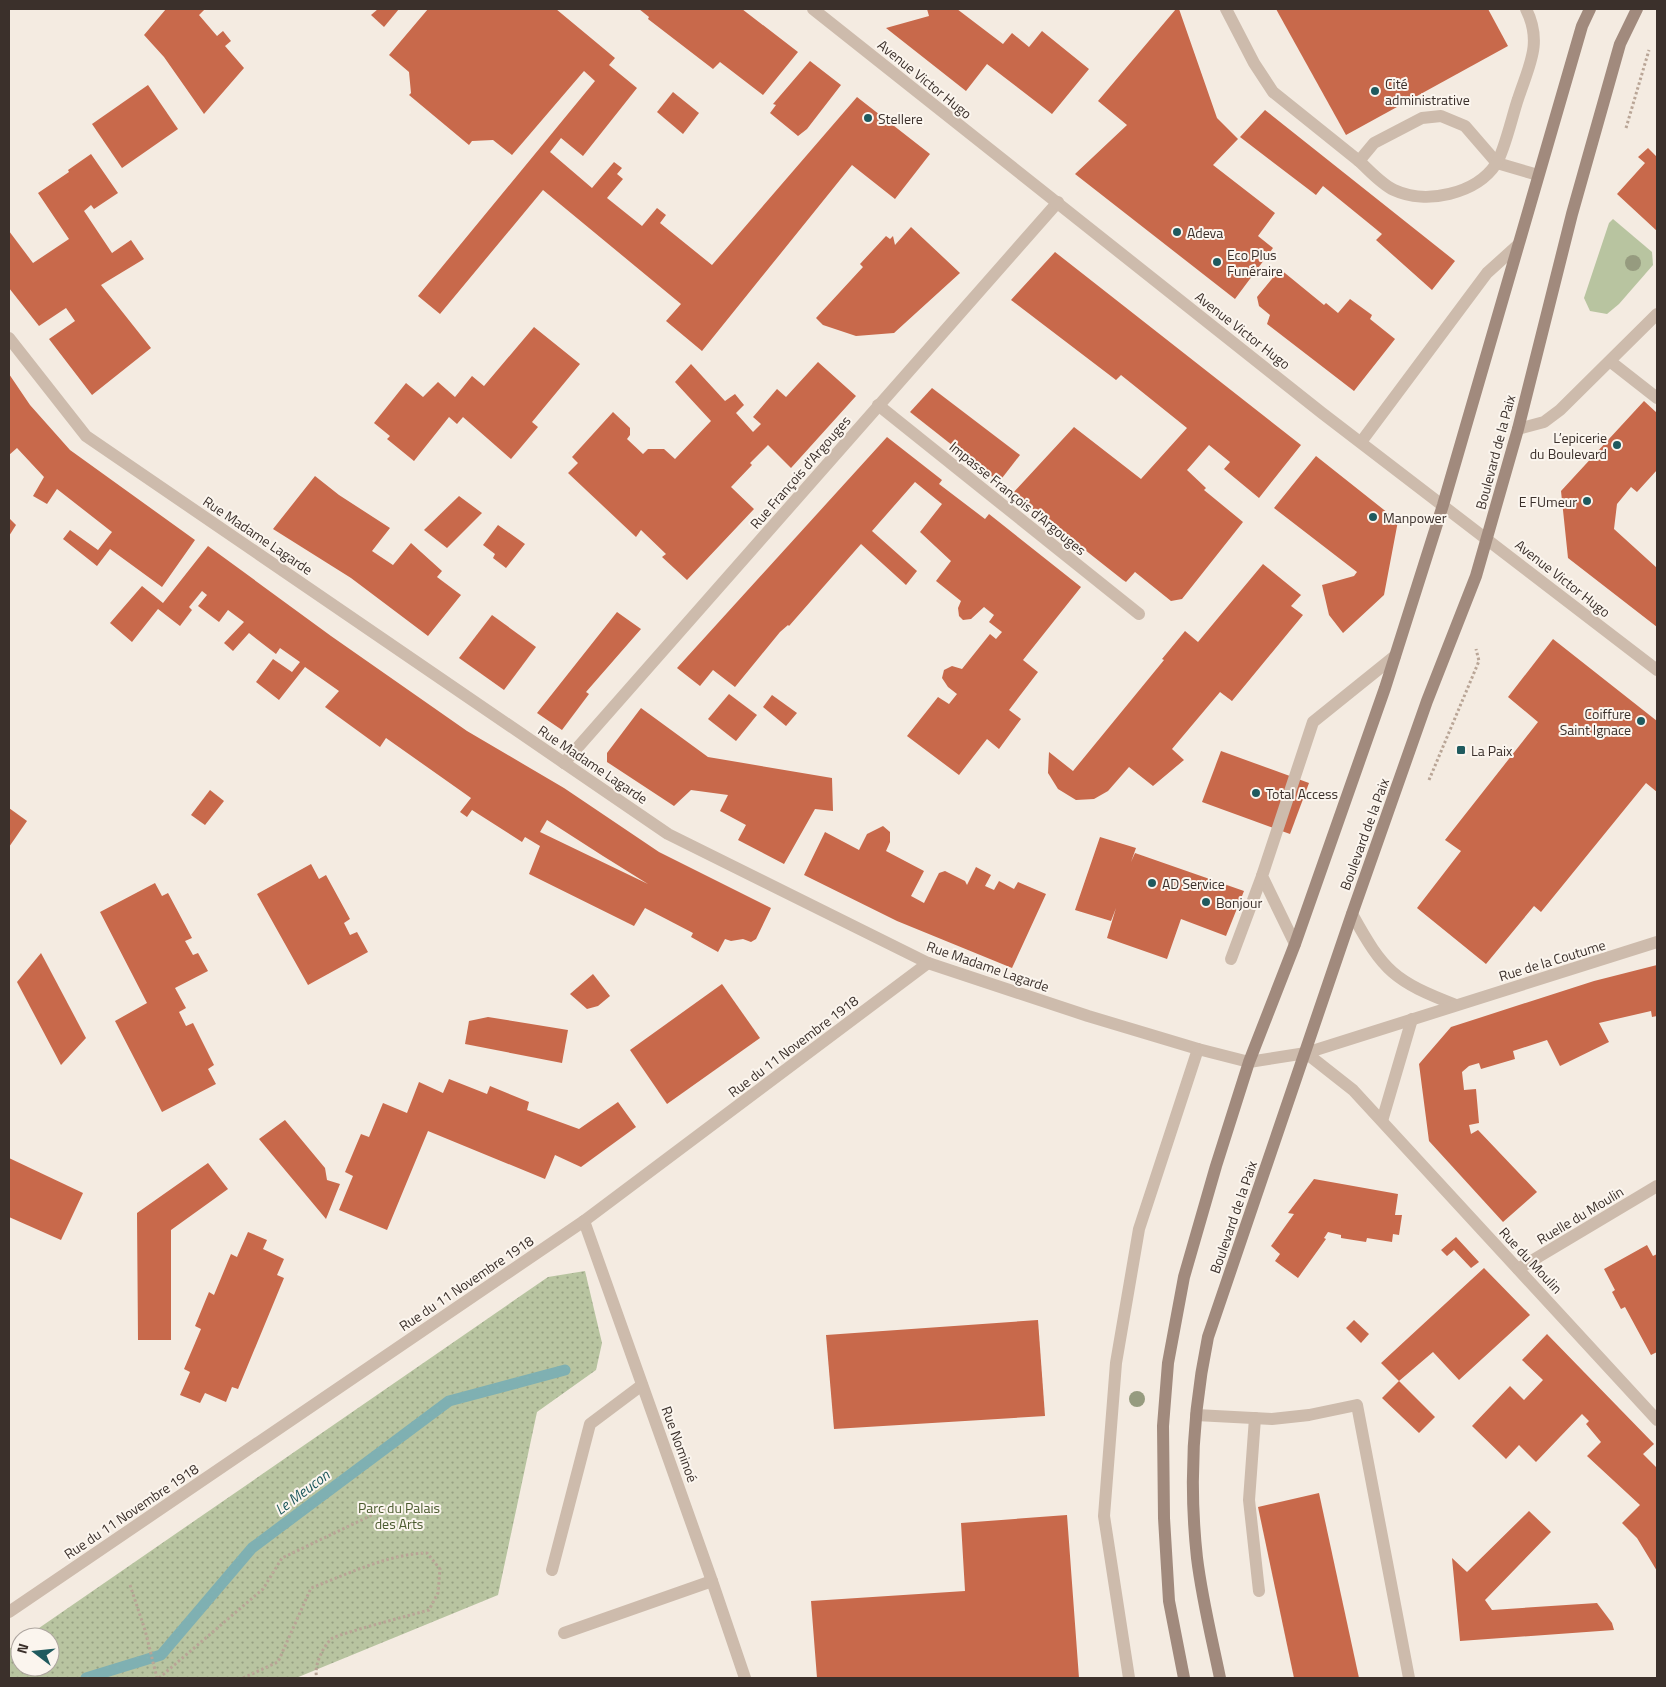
<svg xmlns="http://www.w3.org/2000/svg" width="1666" height="1687" font-family="'Titillium Web',sans-serif">
  <style>
    .grass { fill: url(#grass-dots) }
    .garden { fill: #b8c4a0 }
    .lines { fill: none; stroke-linecap: round; stroke-linejoin: round }
    .stream { stroke: #7fb0b2; stroke-width: 11 }
    .building { fill: #c8694b; fill-rule: evenodd }
    .path { stroke: #b9a596; stroke-width: 3; stroke-dasharray: 2.5 2.5; stroke-linecap: butt }
    .service { stroke: #cdbbac; stroke-width: 12 }
    .minor { stroke: #cdbbac; stroke-width: 12 }
    .tertiary { stroke: #cdbbac; stroke-width: 12 }
    .secondary { stroke: #a18a7d; stroke-width: 12 }
    .tree { fill: #969b7f }
    .poi-dot { fill: #1f5a5e; stroke: #fbf5ee; stroke-width: 2 }
    .labels { text-anchor: middle; dominant-baseline: central; stroke-width: 4; stroke-linejoin: round; paint-order: stroke }
    .street-label { font-size: 14px; fill: #3b302b; stroke: #fbf5ee }
    .poi-label { font-size: 14px; fill: #3b302b; stroke: #fbf5ee; text-anchor: start }
    .park-label { font-size: 14px; fill: #4a5a2e; stroke: #fbf5ee }
    .water-label { font-size: 15px; font-style: italic; fill: #1f5a5e; stroke: #fbf5ee }
  </style>
  <defs>
    <pattern id="grass-dots" width="8" height="8" patternUnits="userSpaceOnUse" patternTransform="scale(1.25)"><rect width="8" height="8" fill="#b8c4a0"/><path d="M2 2h.1M6 6h.1" fill="none" stroke="#97a083" stroke-width="1.8" stroke-linecap="round"/></pattern>
  </defs>
  <rect width="100%" height="100%" fill="#f4ebe1"/>
  <polygon class="grass" points="585,1271 602,1343 596,1370 537,1412 498,1595 296,1678 9,1678 9,1649 20,1641 20,1667 50,1667 50,1637 26,1637 548,1277"/>
  <polygon class="garden" points="1613,219 1652,252 1653,265 1619,304 1607,314 1590,311 1584,298 1609,223"/>
  <g class="lines">
    <polyline class="stream" points="86,1678 161,1655 252,1548 449,1401 565,1370"/>
  </g>
  <g class="building">
    <polygon points="166,9 205,9 199,15 217,36 223,31 231,41 225,46 244,68 204,114 164,57 144,35"/>
    <polygon points="378,9 399,9 384,27 371,15"/>
    <polygon points="428,9 556,9 615,58 609,65 637,88 583,156 561,138 550,152 592,188 614,162 622,168 617,174 623,179 607,198 642,226 657,208 666,215 660,223 712,265 857,97 930,154 895,199 852,165 702,351 666,321 681,304 543,190 440,314 418,296 595,81 584,71 512,155 493,140 472,141 469,145 409,95 411,93 409,72 389,55"/>
    <polygon points="639,9 742,9 798,52 763,95 720,62 713,69 648,19 649,17"/>
    <polygon points="927,9 957,9 1003,44 1012,33 1029,47 1042,31 1089,69 1052,114 987,64 966,91 886,28 929,16"/>
    <polygon points="1176,9 1179,9 1217,118 1238,139 1213,165 1275,213 1258,236 1273,248 1235,299 1075,174 1127,125 1098,101"/>
    <polygon points="1276,9 1488,9 1508,46 1346,135"/>
    <polygon points="810,61 841,85 807,129 798,136 770,113 776,105 773,104"/>
    <polygon points="148,85 178,129 122,168 92,124"/>
    <polygon points="673,92 699,113 683,134 657,112"/>
    <polygon points="1265,110 1455,261 1432,290 1376,240 1382,234 1323,186 1316,195 1240,137"/>
    <polygon points="1648,148 1657,157 1657,231 1617,194 1645,163 1638,157"/>
    <polygon points="91,154 118,193 94,209 91,205 84,211 112,253 131,240 144,259 101,285 151,348 92,395 49,339 75,321 66,308 39,326 9,288 9,231 33,263 69,239 38,193 69,172 68,170"/>
    <polygon points="911,227 960,273 894,333 856,336 823,325 816,318 863,267 860,264 886,236 890,239 893,236 895,245"/>
    <polygon points="1055,252 1301,445 1259,498 1224,469 1230,462 1209,445 1187,470 1206,488 1204,490 1243,522 1182,599 1171,601 1135,572 1126,582 1123,580 1013,493 1074,427 1141,479 1187,428 1121,375 1116,380 1011,300"/>
    <polygon points="1280,269 1324,305 1326,303 1338,313 1350,299 1372,315 1370,319 1395,339 1354,391 1267,324 1270,315 1259,306 1257,297"/>
    <polygon points="534,327 580,364 532,422 538,427 511,459 463,417 457,424 449,417 414,461 387,439 390,436 374,423 406,383 423,397 438,382 455,397 472,376 484,386"/>
    <polygon points="818,362 856,396 791,468 768,445 750,463 752,465 731,487 754,509 687,580 662,557 666,554 641,530 636,537 568,473 578,463 572,457 613,412 630,428 630,435 627,439 643,454 648,449 664,449 675,459 711,421 675,382 691,364 725,401 735,394 744,405 736,413 753,432 761,424 753,417 777,389 786,397"/>
    <polygon points="9,374 30,405 70,450 195,540 162,587 110,549 97,566 63,539 70,530 98,550 112,532 57,489 47,504 33,496 44,477 17,448 9,455"/>
    <polygon points="932,388 1020,455 999,482 910,412"/>
    <polygon points="1644,401 1657,413 1657,470 1637,492 1631,487 1617,504 1614,529 1657,568 1657,627 1568,558 1561,491"/>
    <polygon points="887,437 942,480 939,484 985,519 989,514 1081,587 1023,660 1038,672 1009,710 1021,719 999,749 987,739 959,775 907,736 938,697 949,704 957,694 948,687 942,678 944,670 952,666 962,669 990,634 996,639 1002,632 989,622 994,615 984,607 971,619 963,620 959,616 958,608 961,601 936,581 951,561 920,532 942,504 915,482 872,531 917,571 906,585 861,544 789,626 788,625 780,632 735,687 713,670 700,686 677,668"/>
    <polygon points="1316,456 1398,521 1384,595 1343,633 1329,615 1322,585 1354,576 1357,572 1274,508"/>
    <polygon points="315,476 339,495 390,528 372,551 393,565 411,543 442,571 437,577 461,595 428,636 351,578 273,529"/>
    <polygon points="459,496 482,513 447,548 424,530"/>
    <polygon points="9,518 16,525 9,536"/>
    <polygon points="498,525 525,544 506,568 493,558 495,554 483,545"/>
    <path d="M208,546L331,636L467,731L564,788L659,852L771,908L756,939L751,942L743,939L731,941L725,939L718,952L691,937L693,933L645,908L634,926L529,874L540,846L525,837L522,842L472,810L467,817L460,812L471,798L386,738L380,747L325,707L339,691L305,667L279,700L256,682L273,659L292,672L300,662L280,648L276,654L249,633L233,651L224,643L244,622L228,610L219,622L198,606L207,595L202,591L189,607L192,610L180,626L158,609L132,642L110,623L142,586L163,603ZM547,820L603,856L648,884L540,832Z"/>
    <polygon points="1263,564 1301,595 1291,606 1303,615 1232,701 1220,692 1172,749 1184,760 1153,786 1129,767 1108,791 1094,799 1076,800 1058,789 1048,773 1049,752 1073,771 1164,660 1162,659 1185,631 1198,642"/>
    <polygon points="617,612 641,629 586,692 589,694 562,730 537,713"/>
    <polygon points="492,615 536,647 504,690 459,658"/>
    <polygon points="1553,639 1657,721 1657,792 1646,783 1541,912 1534,906 1486,964 1417,908 1461,851 1445,840 1538,722 1508,697"/>
    <polygon points="729,694 757,715 736,741 708,719"/>
    <polygon points="772,695 797,713 786,726 763,707"/>
    <polygon points="641,708 708,757 832,778 833,811 815,809 784,864 738,840 746,825 720,811 728,795 691,790 674,806 607,762 607,753"/>
    <polygon points="1221,751 1309,783 1290,834 1202,802"/>
    <polygon points="210,790 224,801 205,825 191,815"/>
    <polygon points="9,808 27,821 9,847"/>
    <polygon points="883,826 890,832 890,842 886,851 924,871 911,896 924,903 939,873 945,871 965,881 967,885 976,867 991,875 985,886 994,890 999,881 1014,889 1018,882 1046,894 1012,968 897,921 804,875 825,832 859,850 867,834"/>
    <polygon points="1100,837 1136,848 1131,862 1135,853 1244,891 1226,936 1181,919 1167,959 1107,938 1116,908 1111,921 1075,910"/>
    <polygon points="311,864 319,879 326,875 350,919 344,923 350,935 357,932 368,952 308,985 257,894"/>
    <polygon points="155,883 162,896 168,893 192,938 185,941 193,955 198,953 208,971 175,988 186,1008 179,1012 186,1026 193,1023 214,1065 208,1069 216,1084 162,1112 115,1021 147,1003 100,912"/>
    <polygon points="41,953 86,1038 61,1065 17,982"/>
    <polygon points="1657,965 1657,1016 1652,1017 1651,1011 1599,1023 1609,1042 1560,1066 1547,1040 1513,1051 1515,1059 1481,1069 1479,1063 1469,1066 1462,1072 1464,1090 1476,1089 1479,1123 1469,1125 1471,1134 1478,1130 1537,1192 1503,1222 1429,1141 1419,1064 1451,1027 1594,981"/>
    <polygon points="593,974 610,996 598,1006 587,1009 570,994"/>
    <polygon points="722,984 760,1038 667,1104 630,1050"/>
    <polygon points="488,1017 568,1030 562,1063 465,1044 469,1021"/>
    <polygon points="449,1079 487,1094 490,1086 529,1102 527,1110 579,1129 618,1102 636,1127 581,1167 555,1155 545,1179 428,1131 387,1230 339,1210 353,1176 345,1172 361,1134 369,1137 383,1103 407,1113 419,1082 443,1093"/>
    <polygon points="285,1120 325,1168 327,1180 340,1184 326,1219 259,1139"/>
    <polygon points="9,1158 83,1193 61,1240 9,1217"/>
    <polygon points="208,1163 228,1189 171,1230 171,1340 138,1340 137,1213"/>
    <polygon points="1314,1179 1398,1194 1395,1215 1402,1215 1399,1235 1393,1234 1392,1242 1367,1238 1366,1242 1341,1238 1341,1235 1328,1232 1324,1238 1326,1239 1298,1278 1275,1261 1280,1254 1271,1246 1294,1214 1288,1213"/>
    <polygon points="248,1232 267,1240 263,1249 284,1259 277,1275 284,1278 238,1389 232,1387 226,1402 205,1393 200,1403 180,1395 190,1372 184,1369 201,1329 195,1326 209,1292 214,1295 231,1254 237,1257"/>
    <polygon points="1456,1237 1479,1262 1471,1268 1454,1250 1447,1256 1441,1250"/>
    <polygon points="1647,1245 1653,1256 1657,1254 1657,1352 1651,1355 1625,1307 1621,1309 1612,1292 1615,1290 1604,1269"/>
    <polygon points="1484,1268 1530,1315 1459,1380 1433,1352 1399,1381 1381,1363"/>
    <polygon points="1038,1320 1045,1416 834,1429 826,1335"/>
    <polygon points="1354,1320 1369,1334 1361,1343 1346,1328"/>
    <polygon points="1547,1334 1654,1444 1643,1454 1657,1468 1657,1571 1637,1538 1622,1523 1640,1505 1587,1456 1601,1442 1586,1424 1589,1421 1582,1414 1536,1462 1519,1445 1506,1459 1472,1426 1510,1386 1524,1400 1543,1380 1522,1360"/>
    <polygon points="1399,1381 1435,1417 1419,1433 1382,1398"/>
    <polygon points="1319,1493 1359,1678 1294,1678 1258,1507"/>
    <polygon points="1529,1511 1551,1532 1485,1600 1492,1610 1597,1603 1612,1623 1614,1630 1460,1641 1452,1558 1467,1572"/>
    <polygon points="1067,1515 1079,1678 817,1678 811,1601 965,1591 961,1523"/>
  </g>
  <g class="lines">
    <g class="path">
      <polyline points="1626,128 1649,50"/>
      <polyline points="1429,780 1479,661 1476,649"/>
      <polyline points="130,1585 145,1630 157,1678"/>
      <polyline points="159,1678 263,1589 282,1558 393,1505"/>
      <path d="M243,1678L278,1662L311,1588C348,1574 388,1554 427,1553L440,1569L438,1593L429,1610C415,1614 337,1634 331,1639C323,1647 313,1667 317,1678"/>
    </g>
    <g class="service">
      <polyline points="1226,9 1254,63 1273,92 1359,161 1374,143 1422,118 1441,116 1465,126 1497,163 1538,175"/>
      <path d="M1359,161C1369,170 1381,184 1394,190C1426,205 1476,194 1496,164C1504,153 1513,113 1518,99C1529,65 1543,43 1526,9"/>
      <polyline points="1611,362 1657,398"/>
      <polyline points="1361,442 1487,273 1518,245"/>
      <polyline points="1295,944 1262,876 1313,722 1395,656"/>
      <polyline points="1231,959 1262,876"/>
      <polyline points="1249,1062 1306,1053"/>
      <polyline points="1196,1415 1272,1419 1309,1415 1357,1405 1409,1678"/>
      <polyline points="1255,1418 1249,1500 1259,1591"/>
      <polyline points="552,1570 590,1424 642,1385"/>
      <polyline points="564,1633 712,1581"/>
      <polyline points="1129,1678 1104,1516 1116,1363 1139,1229 1198,1049"/>
    </g>
    <g class="minor">
      <polyline points="9,338 86,436 668,834 928,963 1088,1016 1198,1049 1249,1062"/>
      <polyline points="878,405 1139,614"/>
      <polyline points="1518,429 1544,422 1560,410 1657,314"/>
      <polyline points="564,763 1058,202"/>
      <path d="M1352,914C1384,972 1394,981 1456,1005"/>
      <polyline points="1306,1053 1353,1090 1657,1420"/>
      <polyline points="1306,1053 1657,942"/>
      <polyline points="1382,1121 1412,1019"/>
      <polyline points="584,1221 712,1581 745,1678"/>
      <polyline points="1518,1269 1657,1186"/>
      <polyline points="9,1612 584,1221 928,963"/>
    </g>
    <polyline class="tertiary" points="813,9 1322,413 1657,670"/>
    <g class="secondary">
      <polyline points="1184,1678 1169,1601 1164,1518 1163,1426 1168,1363 1184,1277 1216,1166 1249,1062 1295,944 1385,688 1443,505 1582,26 1590,9"/>
      <path d="M1220,1678C1212,1639 1202,1599 1197,1558C1189,1485 1193,1409 1208,1337L1352,914L1427,701L1476,576L1518,429L1572,214L1620,44L1637,9"/>
    </g>
  </g>
  <g class="tree">
    <circle cx="1633" cy="263" r="8"/>
    <circle cx="1137" cy="1399" r="8"/>
  </g>
  <g class="poi-dot">
    <circle cx="1375" cy="91" r="5"/>
    <circle cx="868" cy="118" r="5"/>
    <circle cx="1177" cy="232" r="5"/>
    <circle cx="1217" cy="262" r="5"/>
    <circle cx="1617" cy="445" r="5"/>
    <circle cx="1587" cy="501" r="5"/>
    <circle cx="1373" cy="517" r="5"/>
    <circle cx="1641" cy="721" r="5"/>
    <rect x="1456" y="745" width="10" height="10" rx="2.5"/>
    <circle cx="1256" cy="793" r="5"/>
    <circle cx="1152" cy="883" r="5"/>
    <circle cx="1206" cy="902" r="5"/>
  </g>
  <g class="labels">
    <g class="street-label">
      <text transform="translate(925 79) rotate(39)">Avenue Victor Hugo</text>
      <text transform="translate(1243 330) rotate(38)">Avenue Victor Hugo</text>
      <text transform="translate(1495 452) rotate(-75)">Boulevard de la Paix</text>
      <text transform="translate(800 472) rotate(-49)">Rue François d'Argouges</text>
      <text transform="translate(1018 498) rotate(39)">Impasse François d'Argouges</text>
      <text transform="translate(258 535) rotate(34)">Rue Madame Lagarde</text>
      <text transform="translate(1563 578) rotate(38)">Avenue Victor Hugo</text>
      <text transform="translate(593 764) rotate(34)">Rue Madame Lagarde</text>
      <text transform="translate(1364 834) rotate(-70)">Boulevard de la Paix</text>
      <text transform="translate(1552 960) rotate(-17)">Rue de la Coutume</text>
      <text transform="translate(988 966) rotate(19)">Rue Madame Lagarde</text>
      <text transform="translate(793 1046) rotate(-37)">Rue du 11 Novembre 1918</text>
      <text transform="translate(1580 1215) rotate(-31)">Ruelle du Moulin</text>
      <text transform="translate(1233 1217) rotate(-71)">Boulevard de la Paix</text>
      <text transform="translate(1531 1260) rotate(47)">Rue du Moulin</text>
      <text transform="translate(466 1283) rotate(-34)">Rue du 11 Novembre 1918</text>
      <text transform="translate(680 1444) rotate(70)">Rue Nominoé</text>
      <text transform="translate(131 1511) rotate(-34)">Rue du 11 Novembre 1918</text>
    </g>
    <g class="poi-label">
      <text x="1385" y="83">Cité<tspan x="1385" dy="16">administrative</tspan></text>
      <text x="878" y="118">Stellere</text>
      <text x="1187" y="232">Adeva</text>
      <text x="1227" y="254">Eco Plus<tspan x="1227" dy="16">Funéraire</tspan></text>
      <text x="1607" y="437" text-anchor="end">L’epicerie<tspan x="1607" dy="16">du Boulevard</tspan></text>
      <text x="1577" y="501" text-anchor="end">E FUmeur</text>
      <text x="1383" y="517">Manpower</text>
      <text x="1631" y="713" text-anchor="end">Coiffure<tspan x="1631" dy="16">Saint Ignace</tspan></text>
      <text x="1471" y="750">La Paix</text>
      <text x="1266" y="793">Total Access</text>
      <text x="1162" y="883">AD Service</text>
      <text x="1216" y="902">Bonjour</text>
    </g>
    <g class="park-label">
      <text x="399" y="1507">Parc du Palais<tspan x="399" dy="16">des Arts</tspan></text>
    </g>
    <g class="water-label">
      <text transform="translate(302 1492) rotate(-37)">Le Meucon</text>
    </g>
  </g>
  <rect width="1666" height="1687" fill="none" stroke="#3b302b" stroke-width="20"/>
  <g transform="translate(35 1652) rotate(286)"><circle r="24" fill="#fbf5ee" stroke="#aea6a0"/>
  <path d="M0-4L9 19L0 12L-9 19Z" fill="#1f5a5e"/>
  <text y="-8" font-size="14" font-weight="bold" text-anchor="middle" fill="#3b302b">N</text>
  </g>
</svg>
